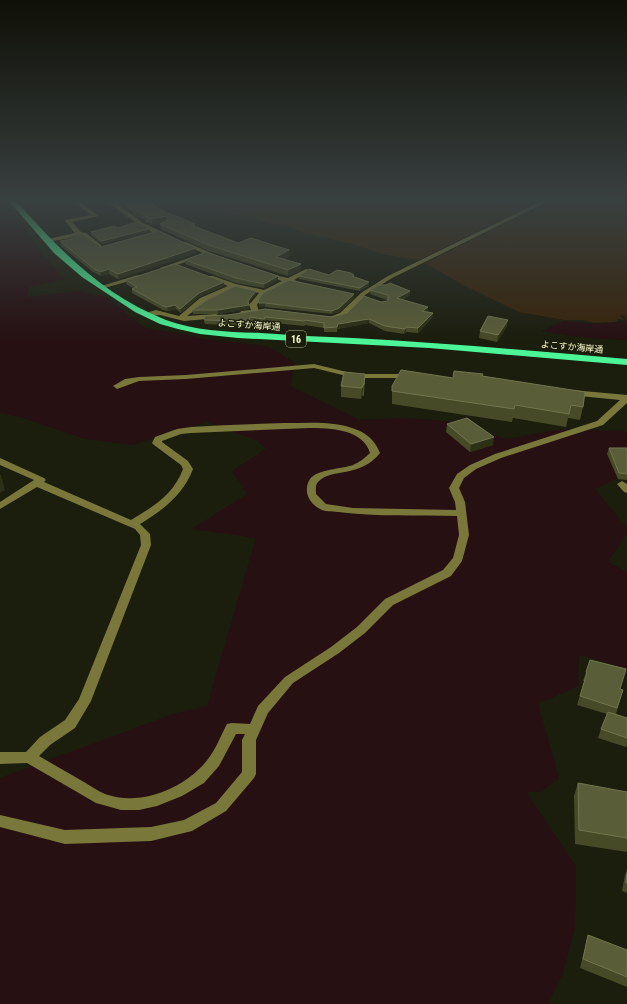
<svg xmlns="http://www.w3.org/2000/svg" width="627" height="1004" font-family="'Roboto Condensed','Noto Sans JP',sans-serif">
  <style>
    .green { fill: #261012 }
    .water { fill: #37240b }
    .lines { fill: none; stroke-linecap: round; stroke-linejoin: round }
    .minor { fill: #79773a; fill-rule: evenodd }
    .highway { fill: #4cf698; fill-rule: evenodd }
    .wall { fill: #464a26 }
    .shaded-wall { fill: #2c3015 }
    .building { fill: #595d38; stroke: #72764f }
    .labels { text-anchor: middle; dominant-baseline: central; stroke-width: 3; stroke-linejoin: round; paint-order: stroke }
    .far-street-label { font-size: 9px; fill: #fafccb; stroke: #1b1d0d }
    .shield { fill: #1b1d0d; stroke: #b7b992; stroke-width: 1 }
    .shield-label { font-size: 10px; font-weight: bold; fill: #fafccb }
  </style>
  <rect width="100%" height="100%" fill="#1b1d0d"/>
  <g class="green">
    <polygon points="0,200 23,226 42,254 64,279 29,287 27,297 79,291 106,297 145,328 184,334 203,339 244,343 269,347 295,363 290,386 360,420 405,418 446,421 506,439 564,429 627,431 627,474 595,489 627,528 627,533 608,562 627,572 627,669 581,655 579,657 578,686 538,704 559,778 541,792 526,792 576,866 575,928 563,973 548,1004 0,1004 0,778 173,714 207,706 256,538 192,529 247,494 232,471 266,449 258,441 207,422 132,445 85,439 20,417 0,413"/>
    <path d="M564,321L595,324L627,321V340C598,339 571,337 542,331Z"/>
  </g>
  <g class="water">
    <polygon points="188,200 541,200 419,260 386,255 356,245 305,233 290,227 268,223"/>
    <polygon points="558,200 627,200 627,319 623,315 620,316 625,320 618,319 616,322 594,323 583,320 564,320 519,312 463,285 425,263 520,216 525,217"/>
  </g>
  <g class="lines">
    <g class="minor">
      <polygon points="71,200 77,200 99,216 72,222 81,232 86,233 101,245 101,247 97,247 82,236 47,242 44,240 75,233 65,221 66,220 91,215"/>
      <path d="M106,200H112L143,223L173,237C163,244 115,209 106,200Z"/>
      <polygon points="544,200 551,200 392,278 365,295 346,317 331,320 327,318 340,313 361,293 388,276"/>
      <polygon points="182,242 186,242 220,257 215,258 182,244"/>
      <polygon points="195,256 200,257 165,269 160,268"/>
      <polygon points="306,269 308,270 308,272 294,280 303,283 303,285 288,282 262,296 257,305 259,312 258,314 244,315 240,313 241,311 251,310 249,305 259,293 235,288 206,302 187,316 216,314 220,316 219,318 184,321 160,315 146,316 142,314 156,310 179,316 200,298 228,286 209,278 209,276 213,276 236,284 264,290 282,281 265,275 265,273 288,278"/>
      <polygon points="138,275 141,277 140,278 101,289 98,287"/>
      <polygon points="314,364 355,374 410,374 414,376 410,378 355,378 314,368 186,379 139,381 117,389 113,386 125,379 139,377 186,375"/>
      <path d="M572,390L627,395V403L603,425L501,458L476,469L464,478L459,488L465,502L469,535L462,561L451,576L393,605L365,633L339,653L293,683L268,713L256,740V774L254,778L226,811L192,831L151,841L65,844L0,827V815L65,830L151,827L184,820L216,803L242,772V740L245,734H236L219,766L204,783L182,796L157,806L139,810H121L96,803L27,763L0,764V752H26L40,737L65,720L79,699L141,545L140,535L135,529L37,487L0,509V502L34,480L0,465V458L44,478L46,480L44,482L131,520C153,507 174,494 183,469L181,465L154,445L152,443L155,437L177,429L191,427C222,425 253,424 284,423C309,423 336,420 360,431C370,436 376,443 380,453C361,478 330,468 318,482C315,485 316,490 316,494L326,504L353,508L456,510L455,502L449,488L457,474L470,465L495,454L597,421L620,400L569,395L568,393L569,391ZM309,428C330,428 363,429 370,453C365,458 360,462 353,465C342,469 317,469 310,479C303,490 308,503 320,509C324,512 332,511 338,512C377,517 417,515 457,516L459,535L453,558L443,570L385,599L357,627L331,647L285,677L258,706L250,724L232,723L227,724C221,735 216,749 208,759C186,788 141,807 105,794C98,791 91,786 84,782C69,773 54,765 39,756L50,745L75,728L91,701L151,545L150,534L140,524C163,510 183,495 193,469L188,461L162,442V441L181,434L191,433Z"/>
      <polygon points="622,481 627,484 627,493 624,492 617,484"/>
    </g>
    <path class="highway" d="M8,200H15C59,249 102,295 166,320C196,331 229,332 261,333C291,335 322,337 353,338C445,343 536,351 627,359V365L429,348L238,338L200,334L178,329L160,324L135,312L82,277L54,253Z"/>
  </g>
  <g class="wall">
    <polygon points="113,200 144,200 173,216 195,224 195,227 238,243 290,256 284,259 301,264 301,270 288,276 209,251 161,229 160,224 162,223 152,224 145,222 145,220 133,214 133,212"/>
    <polygon points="118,228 149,229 150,232 102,244 91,235 91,232"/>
    <polygon points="69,236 101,247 196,253 118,279 109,274 101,276 93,272 61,246 60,241 69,240"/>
    <polygon points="185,260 278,276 278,280 264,288 236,283 185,264"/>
    <polygon points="329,275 354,275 354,277 369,286 360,291 299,279 299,276"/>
    <polygon points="126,280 224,282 224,286 199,297 181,313 176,309 168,311 163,310 132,293 132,289 133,288 126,284"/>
    <polygon points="370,290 410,291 410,295 402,300 428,307 428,312 433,313 432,318 418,333 406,332 404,334 385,331 369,323 337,329 337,332 324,332 324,328 305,325 304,326 265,322 264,324 250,322 249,326 205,324 204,321 204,316 332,317 347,313 381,302 388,301 387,300 370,294"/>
    <polygon points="256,294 248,303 249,309 218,314 193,314 192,310"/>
    <polygon points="354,298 339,312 332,314 265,307 259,307 259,305 258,301"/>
    <polygon points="507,326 497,342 479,338 480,331"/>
    <polygon points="365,374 364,396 362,396 361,399 341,397 341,386"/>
    <polygon points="483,376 583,407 580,420 568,418 566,427 513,418 512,422 392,404 392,386 453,378"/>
    <polygon points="447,424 493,445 470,452 446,432"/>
    <polygon points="609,448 627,448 627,480 618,479 607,454"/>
    <polygon points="586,672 623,690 616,714 627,718 627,745 626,747 598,738 601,729 607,714 577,705 584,681 583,681"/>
    <polygon points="578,783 627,792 627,852 575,844 574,796"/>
    <polygon points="627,869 627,893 622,891 625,875"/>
    <polygon points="588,935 627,950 627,987 580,968 586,943"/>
  </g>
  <g class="shaded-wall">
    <polygon points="167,216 168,222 152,224 152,219"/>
    <polygon points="149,229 150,232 102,244 102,241"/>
    <polygon points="196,248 196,253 118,279 118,274"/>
    <polygon points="289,250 290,256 276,262 276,257"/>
    <polygon points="301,264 301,270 288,276 288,270"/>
    <polygon points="109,269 109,274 101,276 100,272"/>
    <polygon points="278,276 278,280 264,288 264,284"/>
    <polygon points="224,282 224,286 199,297 181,313 180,309 199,293"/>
    <polygon points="369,282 369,286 360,291 360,288"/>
    <polygon points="256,291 256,294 248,304 248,301"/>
    <polygon points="410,291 410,295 397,303 397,298"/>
    <polygon points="354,294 354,298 339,312 332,314 332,311"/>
    <rect x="259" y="303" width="6" height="4"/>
    <polygon points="175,305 176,309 168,311 167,307"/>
    <polygon points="249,305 249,309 218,314 218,310"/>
    <polygon points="428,307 428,312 422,311"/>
    <polygon points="433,313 432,318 418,333 418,328"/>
    <polygon points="369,319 369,323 337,329 337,332 338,324"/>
    <polygon points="508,320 507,326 497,342 498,335"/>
    <polygon points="406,327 406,332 404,334 405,329"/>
    <polygon points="365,374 365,385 364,396 364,385"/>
    <polygon points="363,385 362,396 361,399 362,388"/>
    <polygon points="494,437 493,445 470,452 471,444"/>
    <polygon points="0,475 1,475 5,490 0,493"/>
  </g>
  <g class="building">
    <polygon points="121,200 144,200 173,216 176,216 195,224 191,225 238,243 251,238 289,250 276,257 301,264 288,270 208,245 160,224 168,220 167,216 152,219 145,217 148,216 133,209 134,208"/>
    <polygon points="136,222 149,229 102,241 91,232 114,226 118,228"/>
    <polygon points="158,231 196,248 118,274 109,269 100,272 93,268 60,241 73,239 69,236 82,234 101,247"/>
    <polygon points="206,252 278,276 264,284 236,278 185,260"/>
    <polygon points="175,264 224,282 199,293 180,309 175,305 167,307 163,306 132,289 137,287 126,280"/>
    <polygon points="309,269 329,275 337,270 351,273 354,275 352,276 369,282 360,288 299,276"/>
    <polygon points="289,280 354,294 339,308 332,311 265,303 259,303 258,301 263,293"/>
    <polygon points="390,283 410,291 397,298 428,307 422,311 433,313 418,328 406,327 405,329 385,326 369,319 338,324 337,327 324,328 324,323 305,320 304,321 265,317 264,319 250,317 249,321 205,320 204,316 228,315 265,309 332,317 347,313 364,296 381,302 388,301 388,295 370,290 378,285 386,285"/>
    <polygon points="235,286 256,291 248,301 249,305 218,310 192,310 207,300"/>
    <polygon points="488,316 508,320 498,335 480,331"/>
    <polygon points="401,370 453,378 454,371 483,374 482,376 585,392 583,407 571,405 569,414 515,405 514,409 392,391 392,386"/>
    <polygon points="344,372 365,374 364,385 363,385 362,388 341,386"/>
    <polygon points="467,418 494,437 471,444 447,424"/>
    <polygon points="609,448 627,448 627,474 619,473"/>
    <polygon points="590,660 626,669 620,689 623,690 617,708 580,696 587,673 586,672"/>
    <polygon points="608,712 627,718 627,738 601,729"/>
    <polygon points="578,783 627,792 627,838 579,830"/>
    <polygon points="627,873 627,883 626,882"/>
    <polygon points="588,935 627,950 627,977 583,959"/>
  </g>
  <linearGradient id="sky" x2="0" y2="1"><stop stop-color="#0f1007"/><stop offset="0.59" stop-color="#394040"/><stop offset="1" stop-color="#394040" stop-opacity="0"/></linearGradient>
  <rect width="627" height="340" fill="url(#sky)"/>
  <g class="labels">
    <g class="far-street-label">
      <text transform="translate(249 325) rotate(4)">よこすか海岸通</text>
      <text transform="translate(572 347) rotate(5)">よこすか海岸通</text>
    </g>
    <rect class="shield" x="286" y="331" width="20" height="16" rx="3"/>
    <g class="shield-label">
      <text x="296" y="339">16</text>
    </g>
  </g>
</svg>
